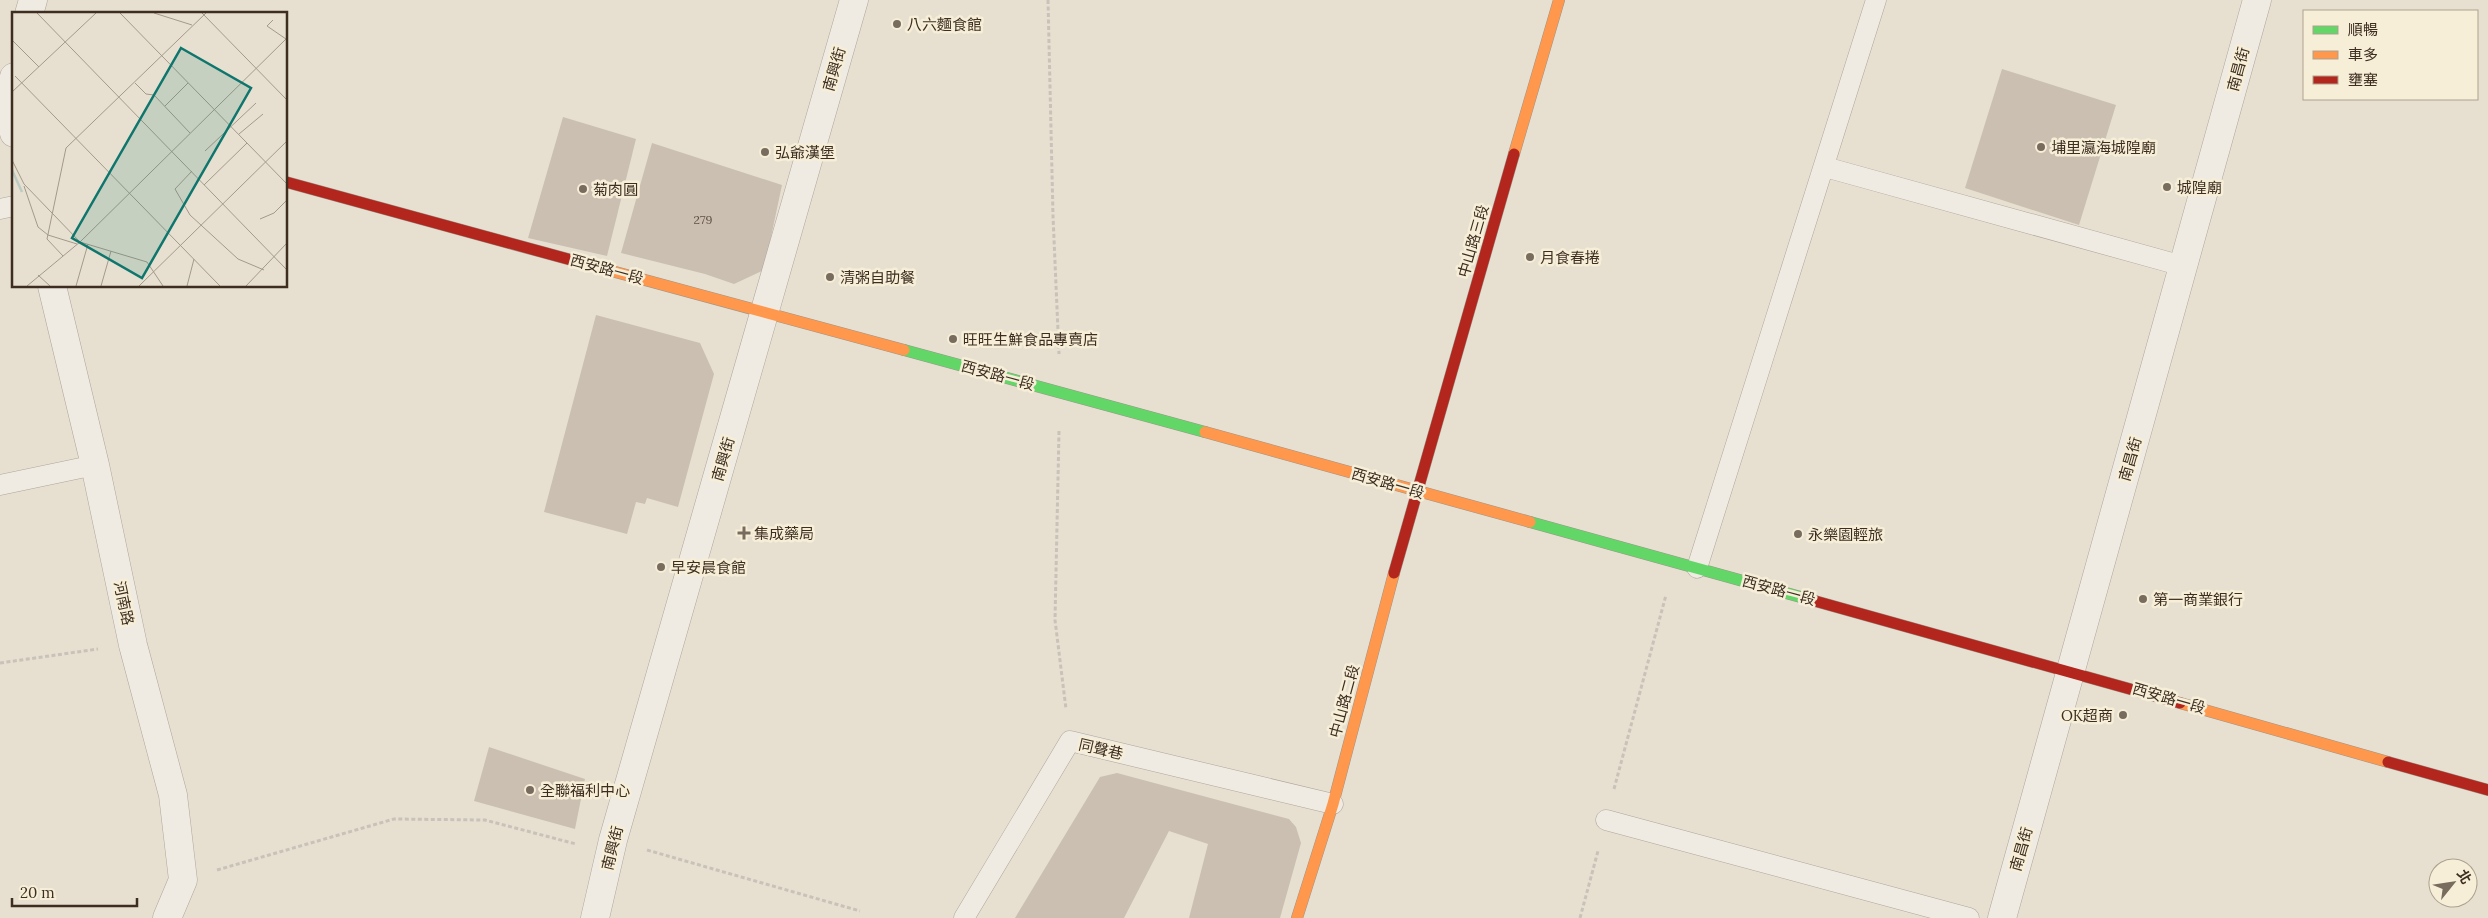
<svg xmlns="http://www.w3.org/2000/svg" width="2488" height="918" font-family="Lora,'Noto Sans TC',serif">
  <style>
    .building { fill: #cbbfb2 }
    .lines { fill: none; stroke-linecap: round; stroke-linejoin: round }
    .lane-casing { stroke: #ada599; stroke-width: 21 }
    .street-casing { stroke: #ada599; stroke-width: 29 }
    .fast-casing { stroke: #9c958a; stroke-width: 12 }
    .slow-casing { stroke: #9c958a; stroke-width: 12 }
    .jam-casing { stroke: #9c958a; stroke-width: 12 }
    .path { stroke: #c8c2b9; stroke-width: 3; stroke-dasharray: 4 2.5; stroke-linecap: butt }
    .lane { stroke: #efebe3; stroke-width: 20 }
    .street { stroke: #efebe3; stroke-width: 28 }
    .fast { stroke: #63d668; stroke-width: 11 }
    .slow { stroke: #ff974d; stroke-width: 11 }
    .jam { stroke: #b3261e; stroke-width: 11 }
    .poi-dot { fill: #786c5e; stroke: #f7eed8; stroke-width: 2 }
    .labels { text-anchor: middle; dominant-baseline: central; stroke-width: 5; stroke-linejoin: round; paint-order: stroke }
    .number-label { font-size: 12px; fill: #605244 }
    .poi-label { font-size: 15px; fill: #3d2e20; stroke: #f7eed8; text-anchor: start }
    .street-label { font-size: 15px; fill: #3d2e20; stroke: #f7eed8 }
    .inset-river { fill: none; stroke: #bcccc2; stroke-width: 2.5 }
    .inset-road { fill: none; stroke: #a3998a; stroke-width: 1 }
    .view { fill: #0f766e; fill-opacity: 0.15; stroke: #0f766e; stroke-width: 2.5 }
    .inset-edge { fill: none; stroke: #3d2e20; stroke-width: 2.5 }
  </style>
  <rect width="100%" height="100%" fill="#e7e0d1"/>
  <g class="building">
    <polygon points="2002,69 2116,105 2079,225 1965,188"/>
    <polygon points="563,117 636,139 607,256 528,238"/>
    <polygon points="652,143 782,185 764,270 734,284 705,274 621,253"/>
    <polygon points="596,315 700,343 714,374 678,507 647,498 645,504 636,502 627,534 544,512"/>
    <polygon points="489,747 585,779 575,829 474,801"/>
    <polygon points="1117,773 1289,819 1296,827 1301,843 1280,918 1189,918 1208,844 1169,831 1124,918 1015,918 1100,777"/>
  </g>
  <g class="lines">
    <defs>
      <g id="lane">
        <polyline points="1825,167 2183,266"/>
        <polyline points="0,209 14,206"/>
        <polyline points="0,485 95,465"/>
        <polyline points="1697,568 1876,0"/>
        <polyline points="1606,820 1969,918"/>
        <polyline points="964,918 1070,741 1333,804"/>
      </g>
      <g id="street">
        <polyline points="29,14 33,0"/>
        <polyline points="14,77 7,106 14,133"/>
        <polyline points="52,286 95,465 133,645 173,795 183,880 167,918"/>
        <polyline points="595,918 613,840 854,0"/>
        <polyline points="2002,918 2257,0"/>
      </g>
      <g id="fast">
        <polyline points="904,350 1205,432"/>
        <polyline points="1530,522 1815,601"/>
      </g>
      <g id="slow">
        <polyline points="1514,154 1559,0"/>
        <polyline points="608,270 904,350"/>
        <polyline points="1205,432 1530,522"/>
        <polyline points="2180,703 2388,762"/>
        <polyline points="1297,918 1333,804 1394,573"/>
      </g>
      <g id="jam">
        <polyline points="286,182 608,270"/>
        <polyline points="1394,573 1514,154"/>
        <polyline points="1815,601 2180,703"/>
        <polyline points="2388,762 2488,790"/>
      </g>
    </defs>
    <use href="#lane" class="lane-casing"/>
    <use href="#street" class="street-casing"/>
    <use href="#fast" class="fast-casing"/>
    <use href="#slow" class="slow-casing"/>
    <use href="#jam" class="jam-casing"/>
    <g class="path">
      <polyline points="1048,0 1053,216 1059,354"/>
      <polyline points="1059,431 1055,620 1066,709"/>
      <polyline points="0,663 98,649"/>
      <polyline points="1614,789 1666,595"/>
      <polyline points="647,850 860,911"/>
      <polyline points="217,870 394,819 485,820 576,844"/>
      <polyline points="1580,918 1598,851"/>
    </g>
    <use href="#lane" class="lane"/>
    <use href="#street" class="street"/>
    <use href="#fast" class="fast"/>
    <use href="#slow" class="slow"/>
    <use href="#jam" class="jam"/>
  </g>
  <g class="poi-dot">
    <circle cx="897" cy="24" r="5"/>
    <circle cx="2041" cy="147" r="5"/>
    <circle cx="765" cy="152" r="5"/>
    <circle cx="2167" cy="187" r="5"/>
    <circle cx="583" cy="189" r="5"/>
    <circle cx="1530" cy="257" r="5"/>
    <circle cx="830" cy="277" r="5"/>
    <circle cx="953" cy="339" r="5"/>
    <path d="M741.5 525.5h5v5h5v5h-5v5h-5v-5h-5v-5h5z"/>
    <circle cx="1798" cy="534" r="5"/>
    <circle cx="661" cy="567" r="5"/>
    <circle cx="2143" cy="599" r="5"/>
    <circle cx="2123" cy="715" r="5"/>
    <circle cx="530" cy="790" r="5"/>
  </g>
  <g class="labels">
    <g class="number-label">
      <text x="703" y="219">279</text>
    </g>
    <g class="poi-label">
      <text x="907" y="24">八六麵食館</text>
      <text x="2051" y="147">埔里瀛海城隍廟</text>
      <text x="775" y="152">弘爺漢堡</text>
      <text x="2177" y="187">城隍廟</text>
      <text x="593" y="189">菊肉圓</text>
      <text x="1540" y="257">月食春捲</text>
      <text x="840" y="277">清粥自助餐</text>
      <text x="963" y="339">旺旺生鮮食品專賣店</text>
      <text x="754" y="533">集成藥局</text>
      <text x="1808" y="534">永樂園輕旅</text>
      <text x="671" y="567">早安晨食館</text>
      <text x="2153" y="599">第一商業銀行</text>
      <text x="2113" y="715" text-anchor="end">OK超商</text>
      <text x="540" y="790">全聯福利中心</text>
    </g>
    <g class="street-label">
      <text transform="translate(834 69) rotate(-74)">南興街</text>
      <text transform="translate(2238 69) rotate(-75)">南昌街</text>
      <text transform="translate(1473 241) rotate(-74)">中山路三段</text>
      <text transform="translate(607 269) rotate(15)">西安路一段</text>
      <text transform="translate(998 375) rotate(15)">西安路一段</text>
      <text transform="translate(723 459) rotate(-74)">南興街</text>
      <text transform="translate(2130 459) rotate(-74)">南昌街</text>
      <text transform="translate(1388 483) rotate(16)">西安路一段</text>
      <text transform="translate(1779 590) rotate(15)">西安路一段</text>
      <text transform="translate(124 603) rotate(78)">河南路</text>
      <text transform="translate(2169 698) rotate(16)">西安路一段</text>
      <text transform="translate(1344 701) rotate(-75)">中山路二段</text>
      <text transform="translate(1101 749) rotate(13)">同聲巷</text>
      <text transform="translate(612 848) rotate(-76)">南興街</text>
      <text transform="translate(2021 849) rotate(-74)">南昌街</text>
    </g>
  </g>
  <g transform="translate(12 12)">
    <rect width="275" height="275" fill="#e7e0d1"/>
    <path class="inset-river" d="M0,158L10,180"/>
    <path class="inset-road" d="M25,1L275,258M108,1L275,172M142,1L180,13M190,1L275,88M261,8L255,14L274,27M0,28L27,55M3,64L208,274M123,71L134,82L142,83L178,121M0,80L84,1M153,94L176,71M227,122L251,102M193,139L244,91M0,148L12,172L68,230L135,250L151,274M180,159L163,177L178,203L226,247L252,258M192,173L235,131M12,174L26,215L36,223L65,232M248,207L262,201L275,188M51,244L35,227L54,136L194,1M26,263L38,274M15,274L68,230L275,26M64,274L76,232M89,274L99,239M127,274L275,129M175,274L182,247M234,274L275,231"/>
    <path class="view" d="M169,36L239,76L130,266L60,226Z"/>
    <rect width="275" height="275" class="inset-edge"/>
  </g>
  <rect x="2303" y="10" width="175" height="90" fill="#f7eed8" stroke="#ada18e"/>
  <rect x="2313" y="26" width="25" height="8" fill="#63d668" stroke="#ada18e"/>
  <text x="2348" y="35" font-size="15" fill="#3d2e20">順暢</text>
  <rect x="2313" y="51" width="25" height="8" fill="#ff974d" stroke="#ada18e"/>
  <text x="2348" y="60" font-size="15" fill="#3d2e20">車多</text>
  <rect x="2313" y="76" width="25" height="8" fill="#b3261e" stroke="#ada18e"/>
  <text x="2348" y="85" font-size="15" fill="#3d2e20">壅塞</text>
  <g transform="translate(2453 883) rotate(60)"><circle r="24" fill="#f7eed8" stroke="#ada18e"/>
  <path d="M0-4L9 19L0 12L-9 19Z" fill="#786c5e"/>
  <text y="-8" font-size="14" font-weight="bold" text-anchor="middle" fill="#3d2e20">北</text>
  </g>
  <path d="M12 898v8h125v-8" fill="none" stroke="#3d2e20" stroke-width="2.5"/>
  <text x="20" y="898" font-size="15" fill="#3d2e20" stroke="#f7eed8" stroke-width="4" paint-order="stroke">20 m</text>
</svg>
